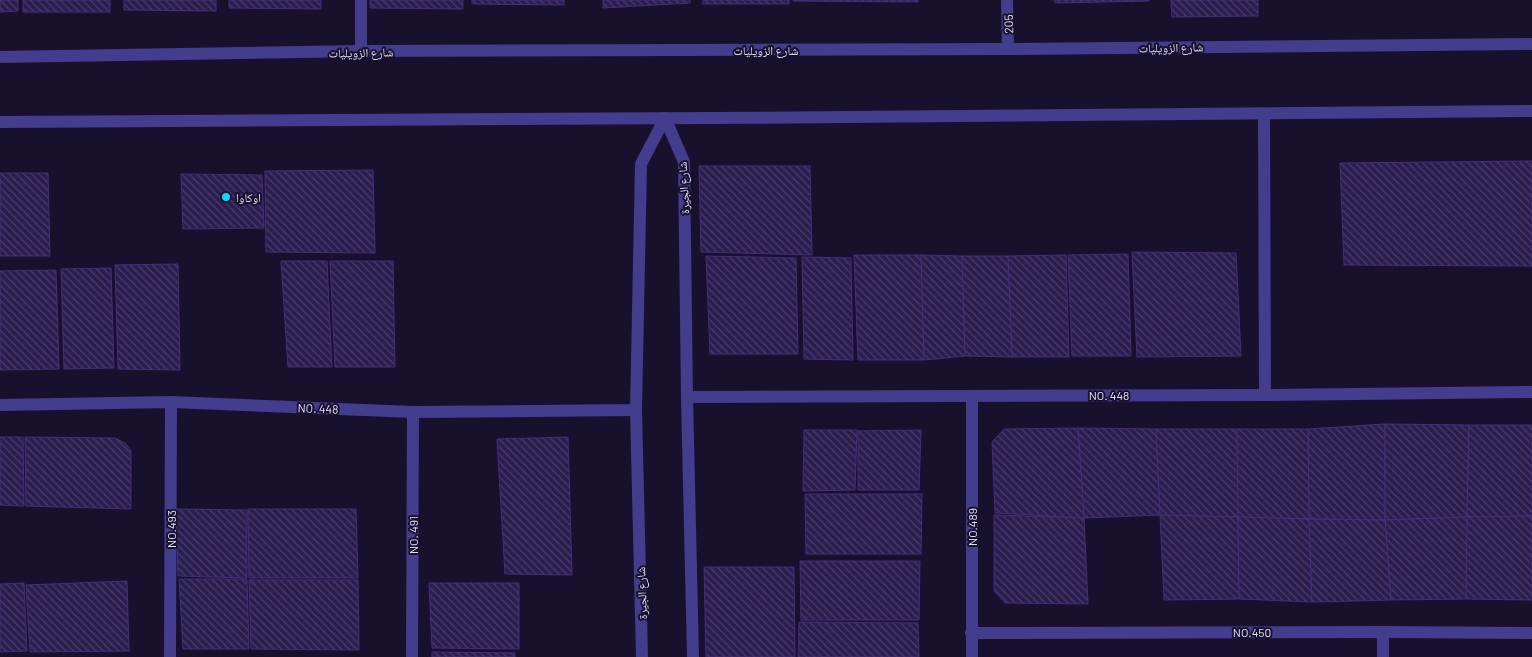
<svg xmlns="http://www.w3.org/2000/svg" width="1532" height="657" font-family="Barlow,'Noto Naskh Arabic',sans-serif">
  <style>
    .building { fill: url(#building-back-hatch); stroke: #432f7b }
    .lines { fill: none; stroke-linecap: round; stroke-linejoin: round }
    .minor { stroke: #443c8d; stroke-width: 12 }
    .tertiary { stroke: #443c8d; stroke-width: 12 }
    .poi-dot { fill: #0ad6ff; stroke: #18112d; stroke-width: 2 }
    .labels { text-anchor: middle; dominant-baseline: central; stroke-width: 4; stroke-linejoin: round; paint-order: stroke }
    .street-label { font-size: 12px; fill: #e4deff; stroke: #18112d }
    .poi-label { font-size: 12px; fill: #e4deff; stroke: #18112d; text-anchor: start }
  </style>
  <defs>
    <pattern id="building-back-hatch" width="6" height="6" patternUnits="userSpaceOnUse" patternTransform="scale(1.25)"><rect width="6" height="6" fill="#2a1d4f"/><path d="M-1 5l2 2M0 0l6 6M5-1l2 2" fill="none" stroke="#493d69"/></pattern>
  </defs>
  <rect width="100%" height="100%" fill="#18112d"/>
  <g class="building">
    <polygon points="0,0 18,0 18,11 0,12"/>
    <rect x="23" y="0" width="87" height="12"/>
    <polygon points="124,0 216,0 216,11 124,10"/>
    <polygon points="229,0 321,0 321,9 229,8"/>
    <polygon points="370,0 463,0 463,9 370,8"/>
    <polygon points="472,0 564,0 564,5 472,4"/>
    <polygon points="603,0 690,0 690,3 603,8"/>
    <rect x="703" y="0" width="86" height="4"/>
    <polygon points="793,0 918,0 918,2 793,1"/>
    <polygon points="1054,0 1149,0 1149,1 1055,3"/>
    <polygon points="1171,0 1258,0 1258,16 1172,17"/>
    <polygon points="1532,161 1532,266 1344,265 1340,163"/>
    <polygon points="699,166 810,166 812,255 701,252"/>
    <polygon points="373,170 375,253 266,252 265,171"/>
    <polygon points="0,173 48,173 50,256 0,256"/>
    <polygon points="181,174 262,175 264,228 183,229"/>
    <polygon points="1132,252 1236,253 1241,356 1137,357"/>
    <polygon points="1128,254 1131,356 1072,356 1068,255"/>
    <polygon points="854,255 921,255 924,360 858,360"/>
    <polygon points="921,255 962,256 965,356 924,360"/>
    <polygon points="1066,255 1069,357 1012,357 1008,256"/>
    <polygon points="706,256 796,258 798,354 710,354"/>
    <polygon points="962,256 1008,256 1012,357 965,356"/>
    <polygon points="802,257 851,258 853,360 804,359"/>
    <polygon points="281,261 327,261 332,367 288,367"/>
    <polygon points="330,261 393,261 395,367 335,367"/>
    <polygon points="178,264 180,370 118,369 115,265"/>
    <polygon points="111,268 114,368 64,369 61,269"/>
    <polygon points="56,270 59,369 0,370 0,271"/>
    <polygon points="1385,424 1385,520 1309,519 1308,429"/>
    <polygon points="1385,424 1469,425 1467,517 1385,520"/>
    <polygon points="1469,425 1532,425 1532,516 1467,517"/>
    <polygon points="1078,428 1156,429 1160,515 1084,518"/>
    <polygon points="1078,428 1084,518 995,513 992,442 1004,429"/>
    <polygon points="1156,429 1237,429 1238,517 1160,515"/>
    <polygon points="1237,429 1308,429 1309,519 1238,517"/>
    <polygon points="804,430 857,430 855,490 803,491"/>
    <polygon points="921,430 919,490 858,490 858,431"/>
    <polygon points="0,437 23,437 24,506 0,505"/>
    <polygon points="25,437 115,438 125,443 131,451 131,509 26,506"/>
    <polygon points="568,437 572,575 505,574 497,439"/>
    <polygon points="805,494 922,494 921,554 806,554"/>
    <polygon points="176,509 247,510 247,578 178,576"/>
    <polygon points="248,509 356,509 358,578 249,578"/>
    <polygon points="994,515 1084,518 1088,604 1005,603 994,591"/>
    <polygon points="1160,515 1238,517 1239,599 1164,600"/>
    <polygon points="1532,516 1532,600 1466,599 1467,517"/>
    <polygon points="1238,517 1309,519 1312,602 1239,599"/>
    <polygon points="1467,517 1466,599 1391,600 1385,520"/>
    <polygon points="1309,519 1385,520 1391,600 1312,602"/>
    <polygon points="800,561 920,561 919,620 801,620"/>
    <polygon points="704,567 794,567 795,657 706,657"/>
    <polygon points="179,579 247,579 249,649 183,649"/>
    <polygon points="249,580 358,580 359,650 251,649"/>
    <polygon points="127,581 129,651 30,652 26,585"/>
    <polygon points="24,583 27,651 0,652 0,584"/>
    <polygon points="429,583 519,583 519,649 432,648"/>
    <polygon points="799,622 918,623 919,657 798,657"/>
    <polygon points="432,652 515,653 515,657 432,657"/>
  </g>
  <g class="lines">
    <g class="minor">
      <polyline points="1007,0 1008,49"/>
      <polyline points="361,51 361,0"/>
      <polyline points="1264,115 1265,395"/>
      <polyline points="665,118 684,162 687,397 693,657"/>
      <polyline points="972,396 972,657"/>
      <polyline points="687,397 1265,395 1532,392"/>
      <polyline points="0,405 171,402 413,412 636,410"/>
      <polyline points="971,633 1383,632 1532,633"/>
      <polyline points="170,657 171,402"/>
      <polyline points="412,657 413,412"/>
      <polyline points="642,657 636,410 641,164 665,118"/>
      <polyline points="1383,657 1383,632"/>
    </g>
    <g class="tertiary">
      <polyline points="0,57 361,51 1008,49 1532,44"/>
      <path d="M0,122C511,118 1021,118 1532,111"/>
    </g>
  </g>
  <circle class="poi-dot" cx="226" cy="197" r="5"/>
  <g class="labels">
    <g class="street-label">
      <text transform="translate(1008 24) rotate(-91)">205</text>
      <text transform="translate(1171 47) rotate(-1)">شارع الزويليات</text>
      <text x="766" y="50">شارع الزويليات</text>
      <text transform="translate(361 52) rotate(-1)">شارع الزويليات</text>
      <text transform="translate(683 188) rotate(-93)">شارع الجيرة</text>
      <text x="1109" y="395">NO. 448</text>
      <text transform="translate(318 408) rotate(2)">NO. 448</text>
      <text transform="translate(972 527) rotate(-90)">NO.489</text>
      <text transform="translate(171 529) rotate(-90)">NO.493</text>
      <text transform="translate(413 535) rotate(-90)">NO. 491</text>
      <text transform="translate(641 593) rotate(-92)">شارع الجيرة</text>
      <text x="1252" y="632">NO.450</text>
    </g>
    <g class="poi-label">
      <text x="236" y="197">اوكاوا</text>
    </g>
  </g>
</svg>
